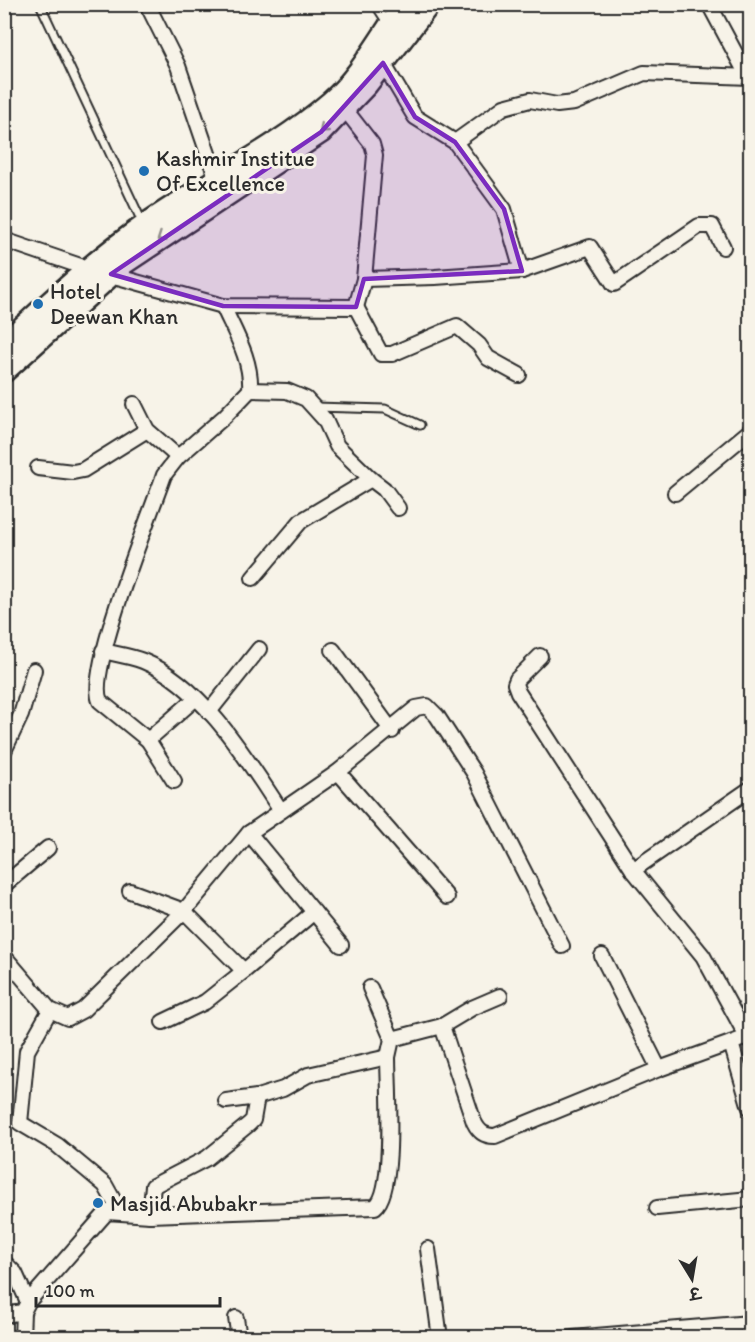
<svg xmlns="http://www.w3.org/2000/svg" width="755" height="1342" font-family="Itim,'Playpen Sans Deva',sans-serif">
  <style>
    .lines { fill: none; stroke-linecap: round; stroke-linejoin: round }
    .lane-casing { stroke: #2b2b2b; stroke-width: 11 }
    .street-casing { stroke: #2b2b2b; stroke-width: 18 }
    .primary-casing { stroke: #2b2b2b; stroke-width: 26 }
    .lane { stroke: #f7f3e8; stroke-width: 7 }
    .street { stroke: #f7f3e8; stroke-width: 14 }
    .primary { stroke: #f7f3e8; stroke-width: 21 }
    .oneway { stroke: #918f8a }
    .marked { fill: #7b2cbf; fill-opacity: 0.2; stroke: #7b2cbf; stroke-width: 4.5; stroke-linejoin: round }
    .poi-dot { fill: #1f6fb2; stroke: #f7f3e8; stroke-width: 2 }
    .labels { text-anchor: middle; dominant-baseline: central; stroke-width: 6; stroke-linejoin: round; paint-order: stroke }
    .poi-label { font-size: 22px; fill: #2b2b2b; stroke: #f7f3e8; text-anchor: start }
  </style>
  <rect width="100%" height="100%" fill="#f7f3e8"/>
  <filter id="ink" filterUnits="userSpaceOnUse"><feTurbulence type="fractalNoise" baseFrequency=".0167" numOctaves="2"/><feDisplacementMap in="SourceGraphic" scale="12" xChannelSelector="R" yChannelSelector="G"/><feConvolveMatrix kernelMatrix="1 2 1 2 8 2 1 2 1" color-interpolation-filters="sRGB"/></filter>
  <g filter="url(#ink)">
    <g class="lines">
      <defs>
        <g id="lane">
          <polyline points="40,4 143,224"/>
          <polyline points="375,4 388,24"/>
          <polyline points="315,407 385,409 420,425"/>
        </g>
        <g id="street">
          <polyline points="147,4 178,66 217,180"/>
          <polyline points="709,4 748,77"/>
          <polyline points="383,63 415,117 455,142 504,209 522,271"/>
          <polyline points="455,142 504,107 530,100 557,105 574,103 644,73 750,77"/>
          <polyline points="4,240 89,269 223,306 356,307 364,279 375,155 372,144 344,108"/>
          <polyline points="364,279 435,277 522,271 590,247 614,284 699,226 712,226 723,247"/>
          <polyline points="356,307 381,354 392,354 457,326 479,345 488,358 519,375"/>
          <polyline points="250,390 287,391 306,399 325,420 337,446 371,479 301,521 253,578"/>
          <polyline points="134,404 147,430 178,457"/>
          <polyline points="38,468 73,472 83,470 147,430"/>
          <polyline points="371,479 384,489 398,508"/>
          <polyline points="675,493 750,431"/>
          <polyline points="333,650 392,731"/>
          <path d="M103,651C116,654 130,656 143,661C202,685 247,759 281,811"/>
          <polyline points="540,656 517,679 515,684 518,692 633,870 703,956 747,1037"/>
          <polyline points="209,712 259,649"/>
          <polyline points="148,740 196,698"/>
          <polyline points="4,751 21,715 34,670"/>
          <polyline points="338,772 447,897"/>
          <path d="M174,781L148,740L100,701C86,672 151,513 164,475L178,457L224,417L250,390C252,360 235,333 223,306"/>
          <polyline points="249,833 341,945"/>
          <polyline points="633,870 750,789"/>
          <polyline points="4,885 48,848"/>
          <polyline points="130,891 184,911 244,971 314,912"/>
          <polyline points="4,956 50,1010 68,1018 83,1010 184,911 249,833 338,772 416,708 427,706 437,716 474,773 562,946"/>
          <polyline points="602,956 659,1069"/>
          <polyline points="370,988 392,1039"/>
          <polyline points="50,1010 27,1051 20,1123 57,1145 105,1185 120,1212"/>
          <polyline points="163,1022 205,1002 244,971"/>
          <path d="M442,1026L474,1122C479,1132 484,1136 495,1136L659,1069L750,1036"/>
          <polyline points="731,1043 750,1108"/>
          <polyline points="226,1101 257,1097 283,1089 308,1075 388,1057"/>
          <polyline points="657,1208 750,1199"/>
          <polyline points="150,1215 153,1186 207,1158 249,1124 253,1120 257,1097"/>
          <polyline points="428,1249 440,1338"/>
          <polyline points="4,1262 15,1273 28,1302"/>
          <polyline points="4,1315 23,1312"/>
          <polyline points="236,1318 239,1338"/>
          <path d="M22,1338L23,1312L28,1302L107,1212L150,1215L375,1207C396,1191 388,1086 388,1057L392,1039L442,1026L472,1008L500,996"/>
          <polyline points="572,1338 750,1323"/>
        </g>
        <g id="primary">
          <path d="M4,344C50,303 94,261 144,226C205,183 274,151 331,102C361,76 381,36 405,4"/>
          <polyline points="4,371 124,263 321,132 366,85 429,4"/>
        </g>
      </defs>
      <use href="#lane" class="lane-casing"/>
      <use href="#street" class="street-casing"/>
      <use href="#primary" class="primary-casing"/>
      <use href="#lane" class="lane"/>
      <use href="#street" class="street"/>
      <use href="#primary" class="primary"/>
    </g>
    <defs><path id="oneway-chevron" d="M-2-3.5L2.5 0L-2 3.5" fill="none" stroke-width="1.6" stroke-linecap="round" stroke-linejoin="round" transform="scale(1.5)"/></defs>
    <g class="oneway">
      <use href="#oneway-chevron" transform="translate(323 129) rotate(139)"/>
      <use href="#oneway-chevron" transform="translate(161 238) rotate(146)"/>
    </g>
  </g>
  <path class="marked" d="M383,63L415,117L455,142L504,209L522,271L364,279L356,307L223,306L111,274L321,132Z"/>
  <g class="poi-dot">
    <circle cx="144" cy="171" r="6"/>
    <circle cx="38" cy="304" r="6"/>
    <circle cx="98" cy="1203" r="6"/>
  </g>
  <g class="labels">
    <g class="poi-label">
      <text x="156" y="158">Kashmir Institue<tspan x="156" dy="25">Of Excellence</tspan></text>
      <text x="50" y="291">Hotel<tspan x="50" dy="25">Deewan Khan</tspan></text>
      <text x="110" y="1203">Masjid Abubakr</text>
    </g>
  </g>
  <rect width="755" height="1342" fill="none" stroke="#f7f3e8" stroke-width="24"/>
  <rect x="12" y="12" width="731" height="1318" fill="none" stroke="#2b2b2b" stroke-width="2" filter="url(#ink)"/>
  <g transform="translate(692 1279) rotate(169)" stroke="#f7f3e8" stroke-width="4.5" paint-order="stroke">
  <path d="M0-4.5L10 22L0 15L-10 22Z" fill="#2b2b2b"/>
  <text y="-9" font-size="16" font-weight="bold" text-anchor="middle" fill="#2b2b2b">उ</text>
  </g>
  <path d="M36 1297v9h184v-9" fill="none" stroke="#2b2b2b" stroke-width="3"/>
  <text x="45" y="1297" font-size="18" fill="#2b2b2b" stroke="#f7f3e8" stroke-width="4.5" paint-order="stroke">100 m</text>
</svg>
